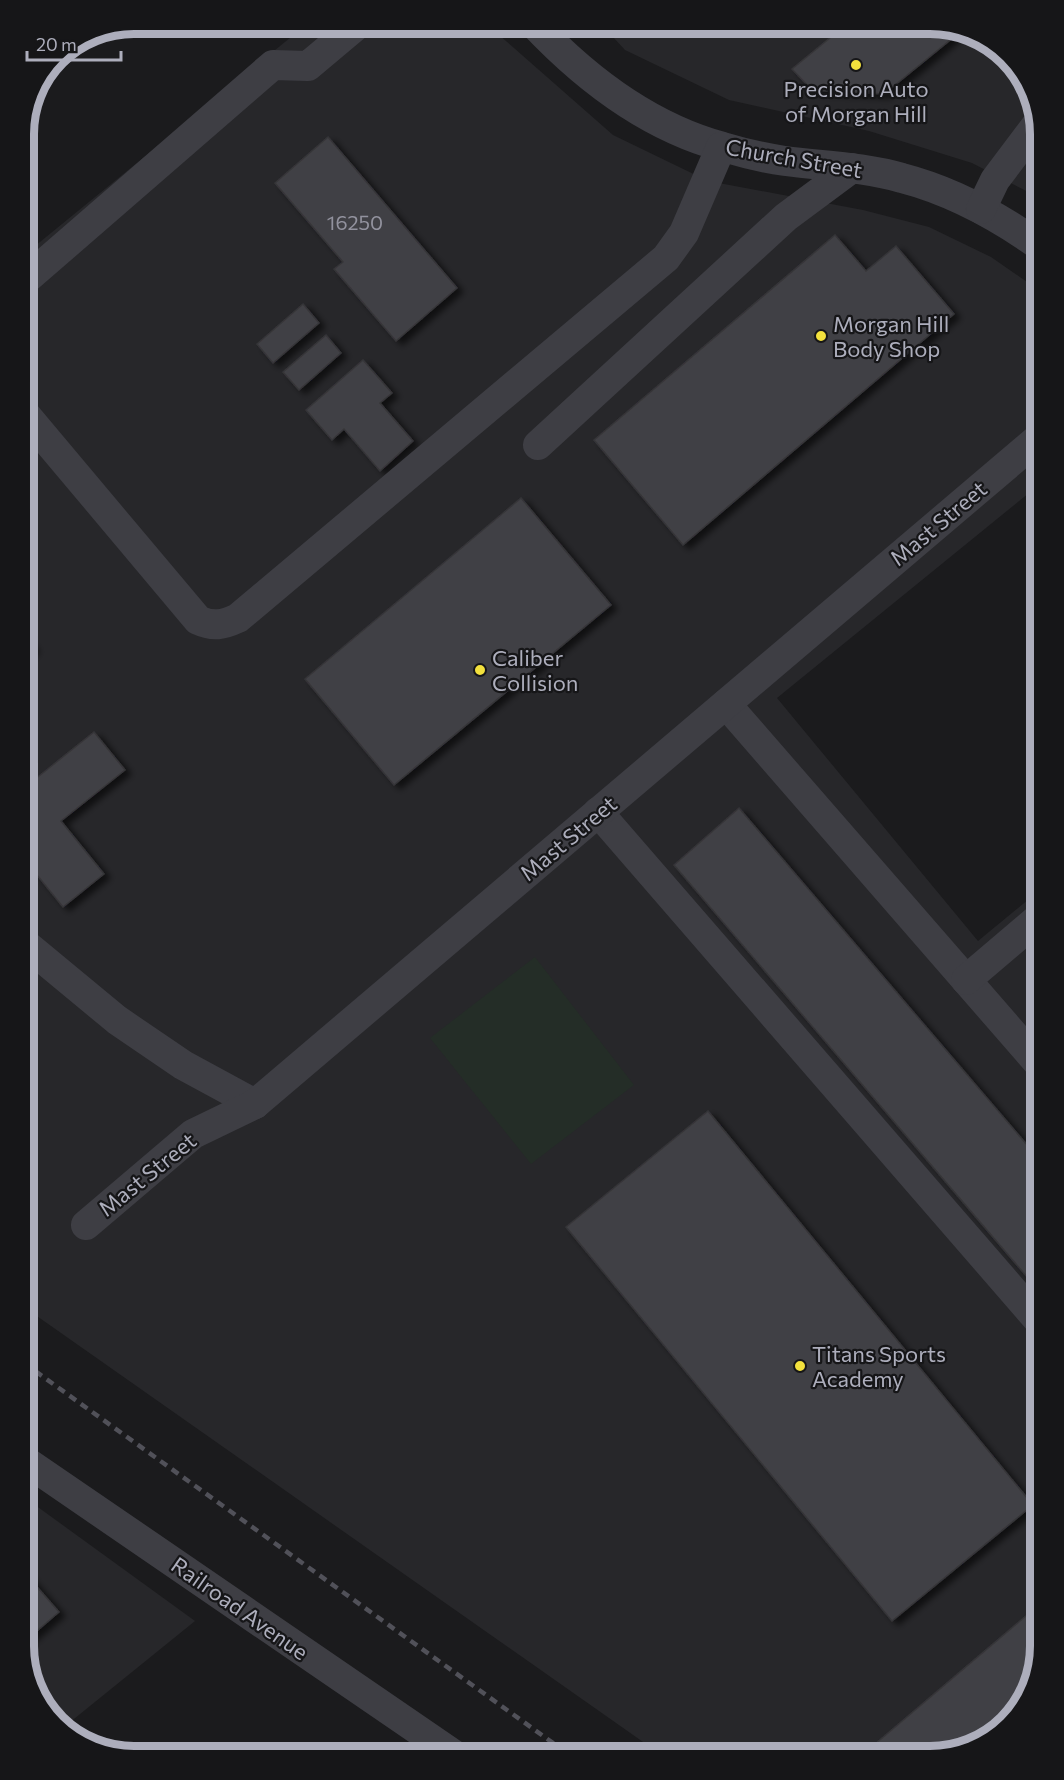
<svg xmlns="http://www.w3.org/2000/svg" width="1064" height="1780" font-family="Commissioner,sans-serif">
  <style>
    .built { fill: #27272a }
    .green { fill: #242d27 }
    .building { fill: #414044; stroke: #363539; stroke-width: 1.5; filter: url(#shadow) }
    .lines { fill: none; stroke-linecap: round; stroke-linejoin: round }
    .minor { stroke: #3e3e44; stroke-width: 30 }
    .rail { stroke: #515159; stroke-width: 4.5; stroke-dasharray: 8 6; stroke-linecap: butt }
    .poi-dot { fill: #f3e13d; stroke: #161618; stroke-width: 2 }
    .labels { text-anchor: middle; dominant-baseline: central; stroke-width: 4.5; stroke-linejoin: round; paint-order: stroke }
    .number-label { font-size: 20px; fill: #92929e }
    .poi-label { font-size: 22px; fill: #adaebc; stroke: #161618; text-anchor: start }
    .street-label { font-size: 22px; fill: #adaebc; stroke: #161618 }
    .rim { fill: none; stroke: #adaebc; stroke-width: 8 }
  </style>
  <defs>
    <filter id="shadow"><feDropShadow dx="6" dy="4" stdDeviation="3" flood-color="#0009"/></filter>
  </defs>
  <rect width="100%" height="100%" fill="#1b1b1d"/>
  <g class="built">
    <polygon points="307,24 490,24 498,34 613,135 708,181 863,210 929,227 991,257 1040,291 1040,484 777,698 978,941 1040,890 1040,1646 1022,1707 978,1745 930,1756 663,1756 24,1307 24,255"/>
    <polygon points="601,24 938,24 991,43 1029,86 1040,134 1040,198 972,163 869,131 729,100 625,50"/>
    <polygon points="24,1497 195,1621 64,1727 35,1694 24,1646"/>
  </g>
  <polygon class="green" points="535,957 634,1085 531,1164 430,1038"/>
  <g class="building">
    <polygon points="847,24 938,24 960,32 884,94 812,90 792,69"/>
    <polygon points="328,137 457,288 396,341 334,269 343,262 275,183"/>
    <polygon points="835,235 866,271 896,246 954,314 683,545 594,440"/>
    <polygon points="303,304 319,323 273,363 257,344"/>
    <polygon points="326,335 341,353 299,390 283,372"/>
    <polygon points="363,360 392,393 380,403 413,441 380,471 344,429 332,440 306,410"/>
    <polygon points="521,498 611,605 394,785 305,679"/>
    <polygon points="24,638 33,648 24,656"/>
    <polygon points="94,732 125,770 61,821 104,874 63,907 24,859 24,788"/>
    <polygon points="739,808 1040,1160 1040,1292 674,865"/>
    <polygon points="708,1111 1033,1505 892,1621 566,1227"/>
    <polygon points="24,1572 59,1612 24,1642"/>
    <polygon points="1040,1604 1040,1646 1022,1707 978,1745 930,1756 861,1756"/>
  </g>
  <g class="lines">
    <g class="minor">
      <path d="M534,24C586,79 649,127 723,147C743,153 764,158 785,161C824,166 864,167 902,178C952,191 998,216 1040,246"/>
      <polyline points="981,209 995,180 1038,123"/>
      <polyline points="24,281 273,65 308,66 358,24"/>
      <path d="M24,413L198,620C213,627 223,625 238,618L666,258L684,233L721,147"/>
      <polyline points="538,445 786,217 852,168"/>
      <polyline points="726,704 1040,1065"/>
      <polyline points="598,812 1040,1322"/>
      <polyline points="24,943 117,1020 183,1065 255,1104"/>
      <polyline points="966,980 1040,917"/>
      <polyline points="86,1225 193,1134 255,1104 1040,437"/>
      <polyline points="24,1460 456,1756"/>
    </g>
    <polyline class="rail" points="24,1363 571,1756"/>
  </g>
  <g class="poi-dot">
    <circle cx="856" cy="65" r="6"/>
    <circle cx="821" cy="336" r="6"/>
    <circle cx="480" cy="670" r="6"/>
    <circle cx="800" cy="1366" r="6"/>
  </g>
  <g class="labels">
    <g class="number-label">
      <text x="355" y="222">16250</text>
    </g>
    <g class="poi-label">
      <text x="856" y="88" text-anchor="middle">Precision Auto<tspan x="856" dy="25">of Morgan Hill</tspan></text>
      <text x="833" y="323">Morgan Hill<tspan x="833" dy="25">Body Shop</tspan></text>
      <text x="492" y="657">Caliber<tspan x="492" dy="25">Collision</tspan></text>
      <text x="812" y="1353">Titans Sports<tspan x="812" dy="25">Academy</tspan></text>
    </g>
    <g class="street-label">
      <text transform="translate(794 158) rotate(10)">Church Street</text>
      <text transform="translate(938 523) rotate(-40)">Mast Street</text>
      <text transform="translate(568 838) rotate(-40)">Mast Street</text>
      <text transform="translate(147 1174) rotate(-39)">Mast Street</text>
      <text transform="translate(240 1608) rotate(35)">Railroad Avenue</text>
    </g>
  </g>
  <path d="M0 0H1064V1780H0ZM134 34H930A100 100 0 0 1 1030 134V1646A100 100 0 0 1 930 1746H134A100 100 0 0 1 34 1646V134A100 100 0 0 1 134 34Z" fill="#161618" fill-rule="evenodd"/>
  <path class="rim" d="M134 34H930A100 100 0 0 1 1030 134V1646A100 100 0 0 1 930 1746H134A100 100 0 0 1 34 1646V134A100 100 0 0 1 134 34Z"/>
  <path d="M27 51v9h94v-9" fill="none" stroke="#adaebc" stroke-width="3"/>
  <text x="36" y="51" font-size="18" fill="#adaebc" stroke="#161618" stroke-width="4.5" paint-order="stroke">20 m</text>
</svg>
